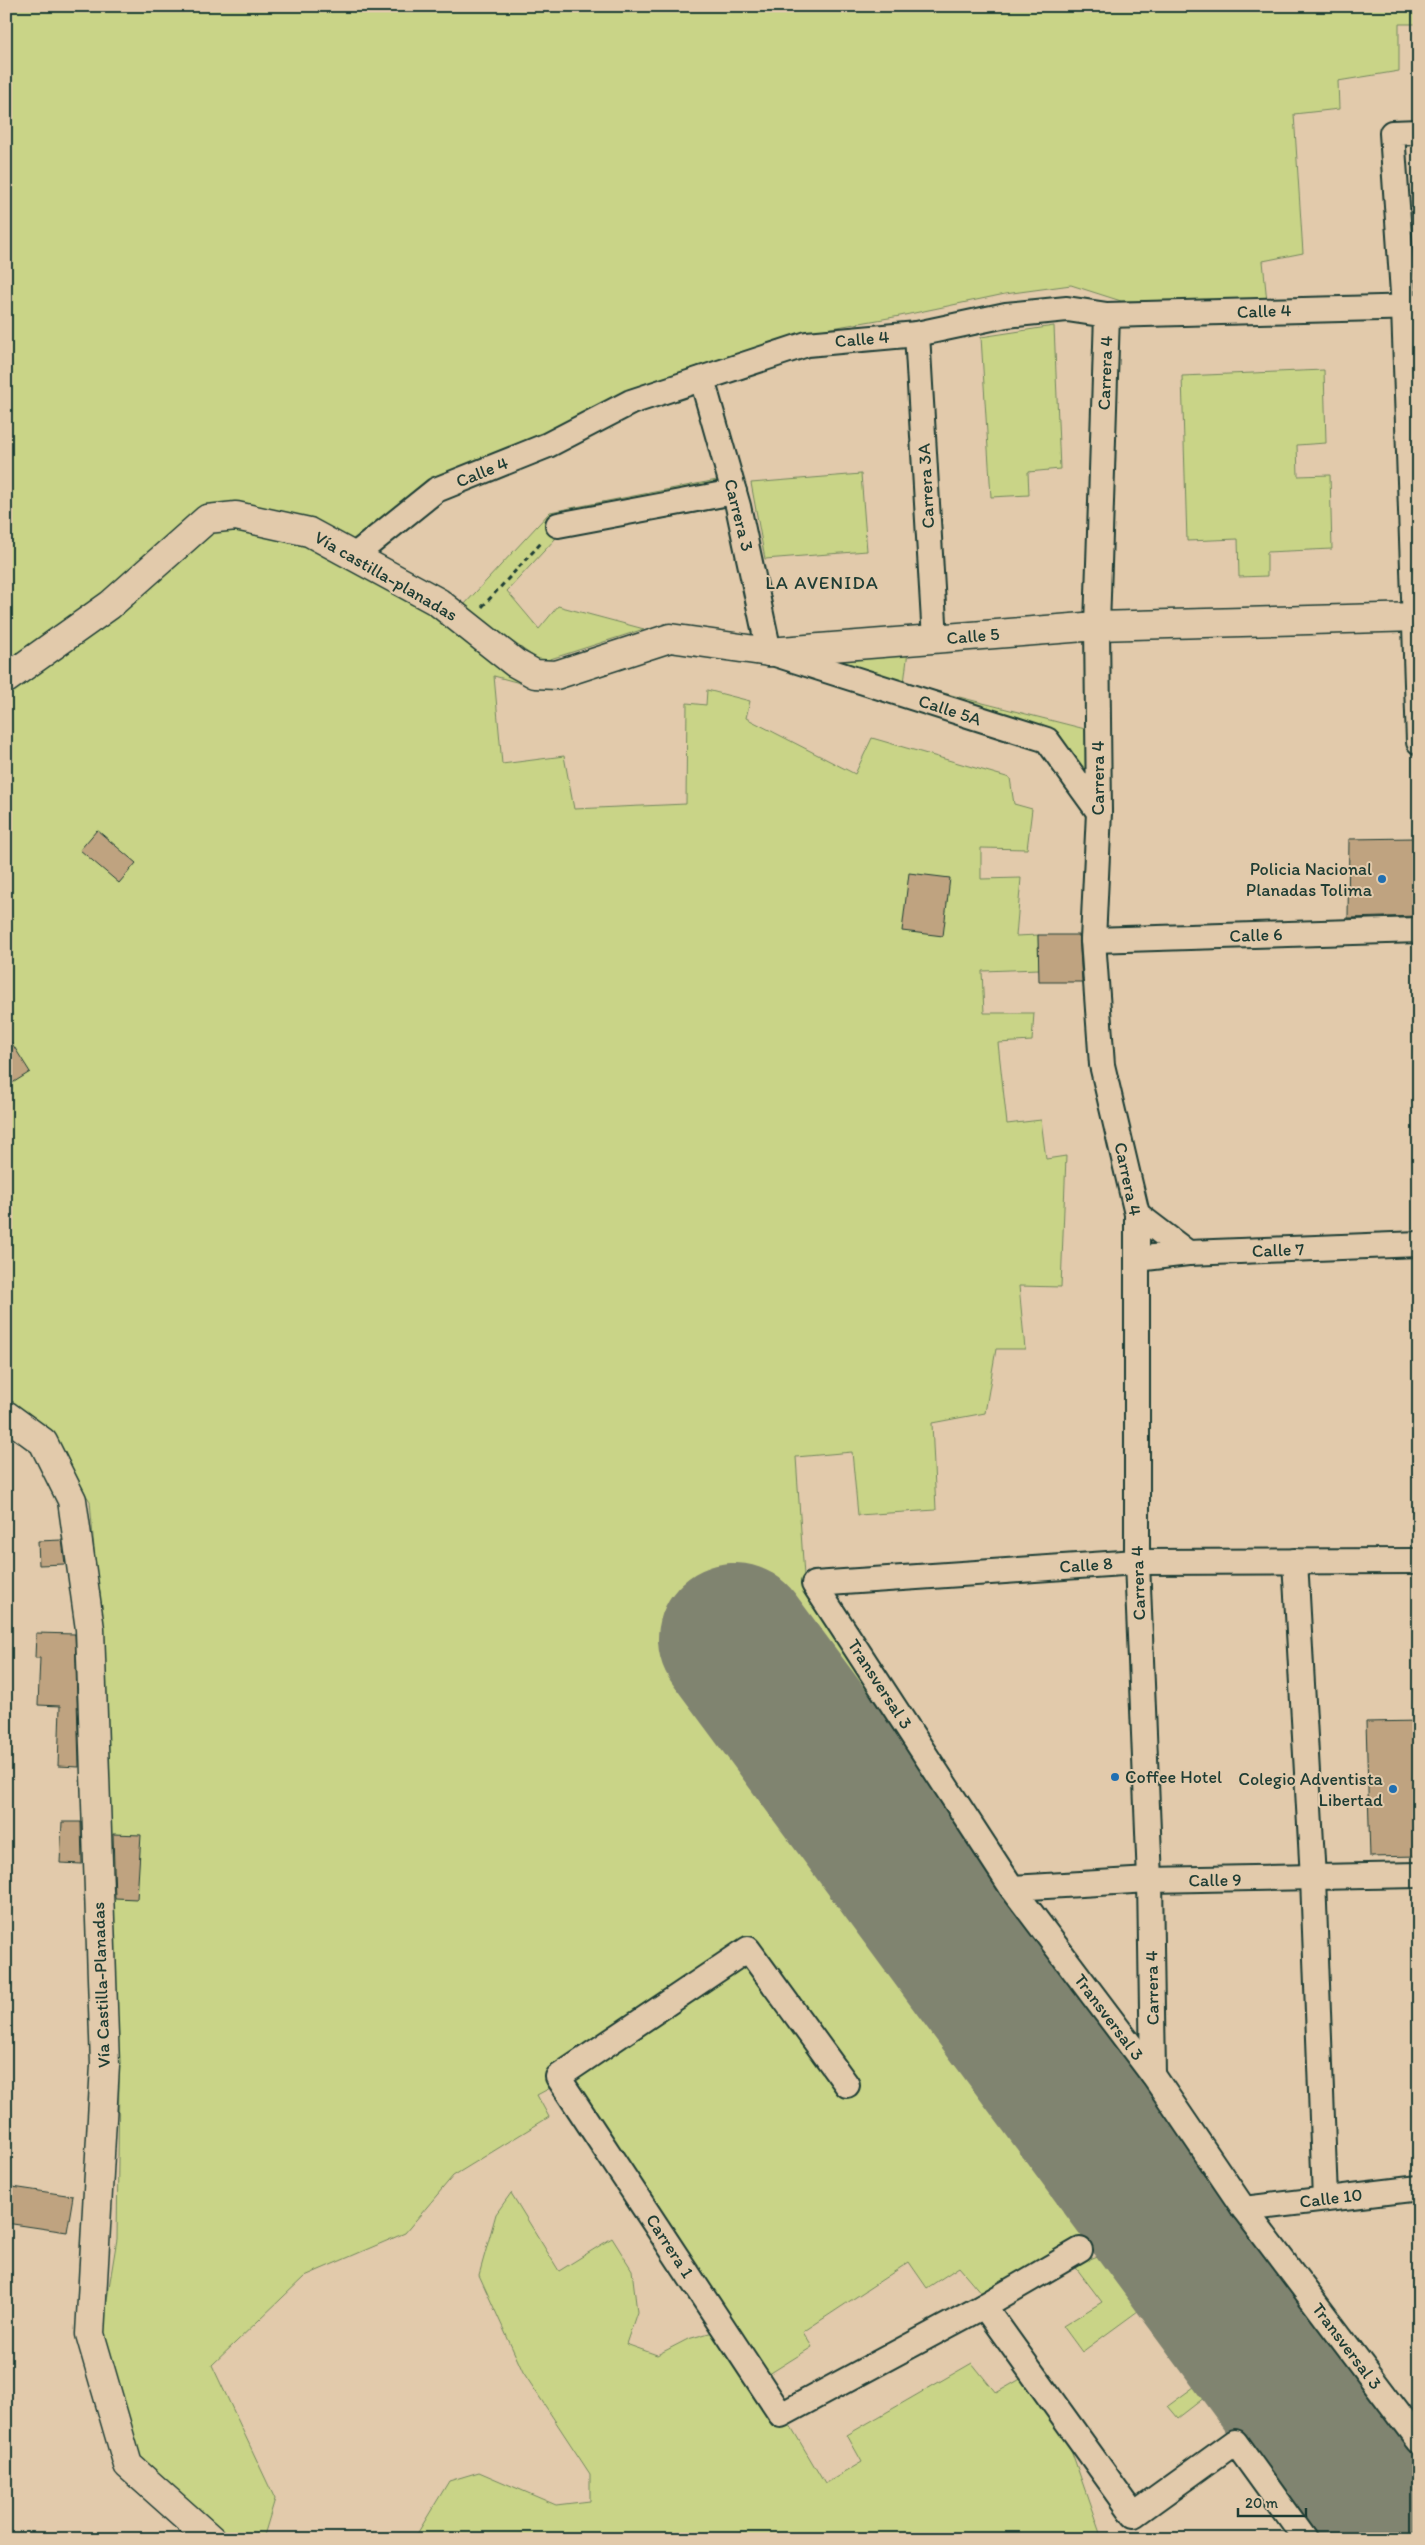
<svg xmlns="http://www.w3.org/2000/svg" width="1425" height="2545" font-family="Itim,sans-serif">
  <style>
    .green { fill: #c9d487; stroke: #74885e }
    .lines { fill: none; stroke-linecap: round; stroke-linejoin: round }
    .runway { stroke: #808470; stroke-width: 152 }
    .building { fill: #bfa380; stroke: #1f3d34 }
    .minor-casing { stroke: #1f3d34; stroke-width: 28 }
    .tertiary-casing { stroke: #1f3d34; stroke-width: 31 }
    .secondary-casing { stroke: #1f3d34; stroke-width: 31 }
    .path { stroke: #1f3d34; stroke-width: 3; stroke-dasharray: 5 4; stroke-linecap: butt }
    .minor { stroke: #e2caab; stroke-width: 24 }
    .tertiary { stroke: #e2caab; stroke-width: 28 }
    .secondary { stroke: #e2caab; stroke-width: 28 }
    .poi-dot { fill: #1f6fb2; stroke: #e2caab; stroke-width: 2 }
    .labels { text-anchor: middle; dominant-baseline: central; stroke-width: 4; stroke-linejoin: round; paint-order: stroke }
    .street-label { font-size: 18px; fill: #1f3d34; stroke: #e2caab }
    .poi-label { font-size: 18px; fill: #1f3d34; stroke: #e2caab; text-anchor: end }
    .neighbourhood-label { font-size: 19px; letter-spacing: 1px; fill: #1f3d34; stroke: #e2caab }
  </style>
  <rect width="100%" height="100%" fill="#e2caab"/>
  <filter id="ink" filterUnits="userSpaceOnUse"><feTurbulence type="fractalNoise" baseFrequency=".02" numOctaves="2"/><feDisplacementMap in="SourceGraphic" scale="10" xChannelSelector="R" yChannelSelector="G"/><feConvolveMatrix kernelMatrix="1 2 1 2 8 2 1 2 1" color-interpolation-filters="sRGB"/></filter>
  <g filter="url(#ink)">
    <g class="green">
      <polygon points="6,6 1419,6 1419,24 1399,24 1399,71 1338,81 1339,109 1294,114 1303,253 1263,261 1267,302 1121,301 1071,285 1005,294 900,316 815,331 627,395 359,544 240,503 202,508 105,596 6,667"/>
      <polygon points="1054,326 1060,469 1028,472 1029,495 991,497 981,337"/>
      <polygon points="1324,370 1326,443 1297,445 1298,476 1330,475 1332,549 1267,552 1267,576 1239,577 1238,539 1187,541 1182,376"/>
      <polygon points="861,474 867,551 765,559 751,483"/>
      <polygon points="717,480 727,507 556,538 507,591 539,629 558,606 644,629 541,662 463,606 550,512"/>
      <polygon points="236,526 307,542 432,612 520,683 494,676 502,764 564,756 574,809 686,804 687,703 706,705 707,690 750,701 746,718 855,774 872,738 1010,778 1014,804 1032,809 1027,849 981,848 981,879 1021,878 1016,936 1038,935 1039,969 982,971 984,1013 1034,1013 1032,1041 998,1043 1007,1124 1041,1120 1046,1159 1066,1156 1061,1287 1019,1286 1025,1349 996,1349 985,1413 932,1423 936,1510 858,1515 852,1452 796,1457 804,1576 1004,1892 1419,2450 1419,2539 1317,2539 1209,2394 1178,2418 1168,2406 1209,2376 1153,2300 1082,2352 1063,2326 1102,2302 1074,2265 1103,2254 1090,2233 982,2294 959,2267 927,2288 909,2262 803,2332 812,2347 766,2376 752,2348 567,2079 537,2095 549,2117 453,2176 405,2233 305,2276 212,2365 275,2499 263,2539 220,2539 137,2461 102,2330 117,2239 119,2080 109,1919 101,1632 90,1501 49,1441 6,1403 6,690 213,529"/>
      <polygon points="908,651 904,683 1089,730 1093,792 1050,730 802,656"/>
      <polygon points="511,2193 559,2271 612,2238 632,2270 637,2312 626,2344 657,2355 688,2339 713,2332 790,2425 825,2484 862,2462 847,2435 972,2363 996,2393 1024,2377 1068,2441 1102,2539 414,2539 449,2481 479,2472 556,2505 590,2501 590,2474 523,2372 479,2275 496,2214"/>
    </g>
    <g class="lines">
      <polyline class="runway" points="734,1639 1400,2539"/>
    </g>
    <g class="building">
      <polygon points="97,830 136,863 119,883 80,850"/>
      <polygon points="1414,838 1418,916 1348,918 1349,839"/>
      <polygon points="909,873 950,878 943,936 902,931"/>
      <polygon points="1038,935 1079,935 1082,982 1039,982"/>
      <polygon points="6,1034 30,1072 6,1087"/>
      <polygon points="62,1540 65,1564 39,1565 38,1541"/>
      <polygon points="36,1633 75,1634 79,1767 58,1766 60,1706 38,1705 40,1658 35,1658"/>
      <polygon points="1419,1721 1419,1856 1370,1857 1366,1722"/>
      <polygon points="62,1822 81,1822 82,1864 60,1863"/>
      <polygon points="113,1834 141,1835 137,1899 115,1898"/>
      <polygon points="6,2186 73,2196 67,2232 6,2223"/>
    </g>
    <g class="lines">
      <defs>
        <g id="minor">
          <polyline points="1419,132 1392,133 1404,308 1419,742"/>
          <polyline points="1107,315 1097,626 1099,812 1093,940 1102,1065 1137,1214 1137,1562 1150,1880 1153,2075"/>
          <polyline points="917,334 935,639"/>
          <polyline points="702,379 738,506 769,652 1047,740 1099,812"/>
          <polyline points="558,525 734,492"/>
          <polyline points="354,556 436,490 548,445 631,402 807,344 917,334 1006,315 1067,309 1107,315 1419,307"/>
          <polyline points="1093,940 1419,930"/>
          <polyline points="1137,1214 1188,1253"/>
          <polyline points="1137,1259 1188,1253 1419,1244"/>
          <polyline points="1295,1561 1313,1878 1325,2199"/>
          <polyline points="1419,1561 1137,1562 814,1584 1012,1888 1153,2075 1244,2209 1419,2441"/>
          <polyline points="1012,1888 1150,1880 1419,1875"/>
          <polyline points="847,2085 748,1949 558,2077 781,2415 984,2306 1080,2250"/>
          <polyline points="1244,2209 1419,2188"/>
          <polyline points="984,2306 1134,2515 1235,2442 1305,2539"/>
        </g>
        <polyline id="tertiary" points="769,652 1097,626 1419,617"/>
        <g id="secondary">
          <polyline points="6,679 110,605 207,519 236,516 309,532 438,602 515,663 535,674 556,675 670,638 769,652"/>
          <polyline points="6,1415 43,1442 72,1500 90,1629 105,2065 90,2334 128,2465 211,2539"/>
        </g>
      </defs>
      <use href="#minor" class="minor-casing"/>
      <use href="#tertiary" class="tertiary-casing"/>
      <use href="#secondary" class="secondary-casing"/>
      <polyline class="path" points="482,607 542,542"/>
      <use href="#minor" class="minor"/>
      <use href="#tertiary" class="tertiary"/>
      <use href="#secondary" class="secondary"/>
    </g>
  </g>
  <g class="poi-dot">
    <circle cx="1382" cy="879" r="5"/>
    <circle cx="1115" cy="1777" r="5"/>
    <circle cx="1393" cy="1789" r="5"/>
  </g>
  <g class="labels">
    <g class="street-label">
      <text transform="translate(1264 311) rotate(-2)">Calle 4</text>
      <text transform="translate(862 339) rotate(-5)">Calle 4</text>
      <text transform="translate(1105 373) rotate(-88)">Carrera 4</text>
      <text transform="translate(482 472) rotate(-22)">Calle 4</text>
      <text transform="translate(926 486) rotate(-93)">Carrera 3A</text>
      <text transform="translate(739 515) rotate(76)">Carrera 3</text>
      <text transform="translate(386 576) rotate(30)">Vía castilla-planadas</text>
      <text transform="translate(973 636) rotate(-5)">Calle 5</text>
      <text transform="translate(950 710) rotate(18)">Calle 5A</text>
      <text transform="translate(1098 778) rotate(-90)">Carrera 4</text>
      <text transform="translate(1256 935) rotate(-2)">Calle 6</text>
      <text transform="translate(1128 1179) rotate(78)">Carrera 4</text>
      <text transform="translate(1278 1250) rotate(-2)">Calle 7</text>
      <text transform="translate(1086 1565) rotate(-4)">Calle 8</text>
      <text transform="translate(1138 1583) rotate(-92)">Carrera 4</text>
      <text transform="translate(880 1684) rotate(57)">Transversal 3</text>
      <text transform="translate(1215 1880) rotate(-1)">Calle 9</text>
      <text transform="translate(101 1985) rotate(-92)">Vía Castilla-Planadas</text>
      <text transform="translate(1152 1988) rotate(-91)">Carrera 4</text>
      <text transform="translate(1109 2017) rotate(53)">Transversal 3</text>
      <text transform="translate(1331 2198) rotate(-7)">Calle 10</text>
      <text transform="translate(670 2246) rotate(57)">Carrera 1</text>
      <text transform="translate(1347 2346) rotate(53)">Transversal 3</text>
    </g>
    <g class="poi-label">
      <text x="1372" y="869">Policia Nacional<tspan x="1372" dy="21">Planadas Tolima</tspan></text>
      <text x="1125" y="1777" text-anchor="start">Coffee Hotel</text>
      <text x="1383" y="1779">Colegio Adventista<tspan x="1383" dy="21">Libertad</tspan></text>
    </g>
    <g class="neighbourhood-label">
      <text x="822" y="582">LA AVENIDA</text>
    </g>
  </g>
  <rect width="1425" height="2545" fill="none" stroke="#e2caab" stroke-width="25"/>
  <rect x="12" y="12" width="1400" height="2520" fill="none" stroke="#1f3d34" stroke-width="2" filter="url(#ink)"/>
  <path d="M1238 2508v8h68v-8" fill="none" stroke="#1f3d34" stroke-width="2.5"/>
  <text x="1245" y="2508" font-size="15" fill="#1f3d34" stroke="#e2caab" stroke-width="4" paint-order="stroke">20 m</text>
</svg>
